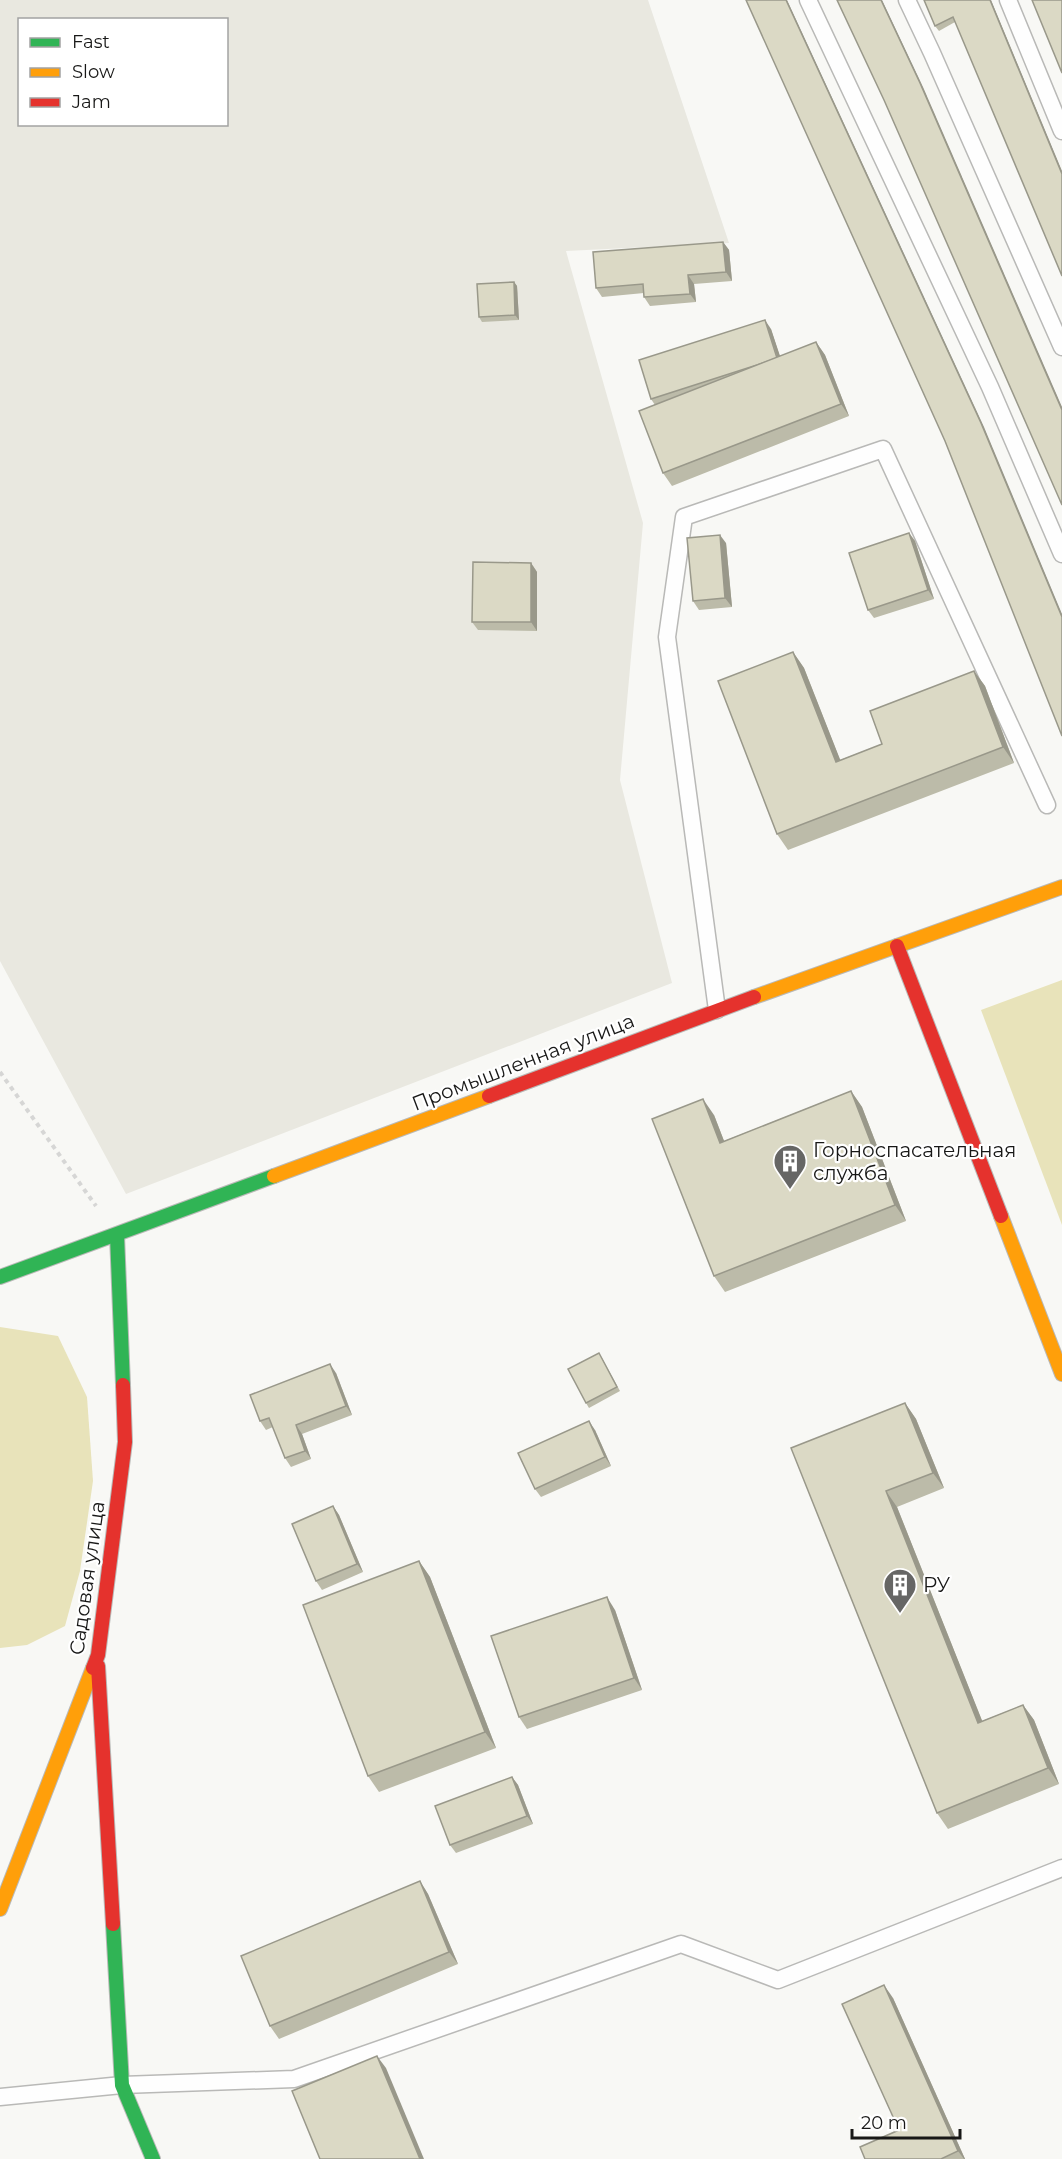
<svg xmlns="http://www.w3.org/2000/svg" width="1062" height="2159" font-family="Montserrat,sans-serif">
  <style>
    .built { fill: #e9e8e0; fill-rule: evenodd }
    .green { fill: #e8e3ba }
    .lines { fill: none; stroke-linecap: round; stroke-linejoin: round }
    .lane-casing { stroke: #b9b9b7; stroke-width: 19 }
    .fast-casing { stroke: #b9b9b7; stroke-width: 16 }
    .slow-casing { stroke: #b9b9b7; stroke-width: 16 }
    .jam-casing { stroke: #b9b9b7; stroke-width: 16 }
    .path { stroke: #d6d6d5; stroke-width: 4; stroke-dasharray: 4.5 4.5; stroke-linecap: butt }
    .lane { stroke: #fefefe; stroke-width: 16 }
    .fast { stroke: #30b455; stroke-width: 14 }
    .slow { stroke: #ff9f0a; stroke-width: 14 }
    .jam { stroke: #e5322d; stroke-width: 14 }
    .wall { fill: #bcbba9 }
    .shaded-wall { fill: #99988a }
    .building { fill: #dbd9c5; stroke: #99988a; stroke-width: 1.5 }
    .labels { text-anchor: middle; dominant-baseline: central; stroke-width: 4.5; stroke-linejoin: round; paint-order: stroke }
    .street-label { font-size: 20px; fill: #181817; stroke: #fff }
    .poi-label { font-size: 20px; fill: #181817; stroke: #fff; text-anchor: start }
  </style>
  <rect width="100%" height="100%" fill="#f8f8f5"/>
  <path class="built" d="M0,0H648L729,243L566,251L643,523L620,780L672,983L126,1194L0,961ZM20,20H226V124H20Z"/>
  <g class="green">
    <polygon points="1062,980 1062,1225 981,1010"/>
    <polygon points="0,1327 58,1336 87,1397 93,1481 80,1571 65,1626 27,1645 0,1648"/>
  </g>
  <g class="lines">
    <defs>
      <g id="lane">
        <polyline points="808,0 990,387 1062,554"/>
        <polyline points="907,0 932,53 1062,347"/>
        <polyline points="1008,0 1062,131"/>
        <polyline points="717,1010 667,637 684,517 883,449 1047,805"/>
        <polyline points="0,2097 122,2085 294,2079 681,1944 778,1980 1062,1868"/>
      </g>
      <g id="fast">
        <polyline points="117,1235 123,1385"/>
        <polyline points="0,1277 274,1176"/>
        <polyline points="113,1924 122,2085 153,2159"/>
      </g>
      <g id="slow">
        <polyline points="754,997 1062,887"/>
        <polyline points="274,1176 489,1096"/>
        <polyline points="1001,1216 1062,1374"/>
        <polyline points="0,1909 93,1668"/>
      </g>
      <g id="jam">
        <polyline points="897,946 1001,1216"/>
        <polyline points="489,1096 754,997"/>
        <polyline points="98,1666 113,1924"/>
        <polyline points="93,1668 98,1655 125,1442 123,1385"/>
      </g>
    </defs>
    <use href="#lane" class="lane-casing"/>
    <use href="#fast" class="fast-casing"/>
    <use href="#slow" class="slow-casing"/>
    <use href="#jam" class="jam-casing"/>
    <polyline class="path" points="0,1072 96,1206"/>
    <use href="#lane" class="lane"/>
    <use href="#fast" class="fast"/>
    <use href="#slow" class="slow"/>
    <use href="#jam" class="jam"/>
  </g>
  <g class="wall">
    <polygon points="924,0 991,0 955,22 939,31 935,26"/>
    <polygon points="723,242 729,250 732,281 694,284 696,302 650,306 644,297 644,293 602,297 596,288"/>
    <polygon points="514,282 517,286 519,320 482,322 479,317"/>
    <polygon points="771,329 780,357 816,342 825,355 849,416 672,486 663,473 655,405 651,399"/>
    <polygon points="909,533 915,541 934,599 874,618 868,610"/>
    <polygon points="726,543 732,607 699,610 693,601"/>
    <polygon points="531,563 537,572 537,631 478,630 472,622"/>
    <polygon points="793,652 804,668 840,760 882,744 974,671 985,686 1014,763 788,850 777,834"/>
    <polygon points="851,1091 862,1107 906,1221 725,1292 714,1276 714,1115 724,1141"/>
    <polygon points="602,1358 620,1391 589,1408 586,1403"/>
    <polygon points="336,1373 352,1415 302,1434 311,1459 291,1467 285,1458 273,1427 266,1430 260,1421"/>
    <polygon points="905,1403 916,1419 944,1488 897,1507 982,1721 1023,1705 1034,1720 1059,1784 948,1829 937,1813 791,1448"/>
    <polygon points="595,1430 611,1466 541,1497 535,1489"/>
    <polygon points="333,1506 339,1515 363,1572 322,1590 316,1581"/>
    <polygon points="419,1561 430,1577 496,1748 379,1792 368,1776"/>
    <polygon points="615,1610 642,1690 527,1729 519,1717"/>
    <polygon points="512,1777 518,1785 533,1824 456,1853 450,1845"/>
    <polygon points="420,1881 428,1894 458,1964 279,2039 270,2026"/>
    <polygon points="893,1998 965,2159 865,2159 899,2130"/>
  </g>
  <g class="shaded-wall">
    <polygon points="786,0 787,0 984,427 1062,614 1062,617"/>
    <polygon points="881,0 882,0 923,87 1062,407 1062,410"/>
    <polygon points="990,0 991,0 1062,171 1062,174"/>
    <polygon points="723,242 729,250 732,281 726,272"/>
    <polygon points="688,275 694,284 696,302 690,294"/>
    <polygon points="514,282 517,286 519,320 515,315"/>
    <polygon points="765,320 771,329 784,368 778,359"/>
    <polygon points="816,342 825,355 849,416 841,404"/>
    <polygon points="909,533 915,541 934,599 928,590"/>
    <polygon points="720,535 726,543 732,607 725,598"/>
    <polygon points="531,563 537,572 537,631 531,622"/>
    <polygon points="793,652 804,668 847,777 836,762"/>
    <polygon points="974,671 985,686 1014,763 1003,747"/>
    <polygon points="851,1091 862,1107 906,1221 895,1205"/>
    <polygon points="703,1099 714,1115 731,1159 720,1143"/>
    <polygon points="330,1364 336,1373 352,1415 346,1406"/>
    <polygon points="905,1403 916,1419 944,1488 933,1473"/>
    <polygon points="589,1421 595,1430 611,1466 605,1457"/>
    <polygon points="296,1425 302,1434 311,1459 305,1451"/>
    <polygon points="886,1491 897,1507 989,1738 978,1723"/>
    <polygon points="333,1506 339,1515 363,1572 357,1564"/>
    <polygon points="419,1561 430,1577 496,1748 485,1732"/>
    <polygon points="607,1597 615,1610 642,1690 634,1678"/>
    <polygon points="1023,1705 1034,1720 1059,1784 1048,1768"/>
    <polygon points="512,1777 518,1785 533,1824 527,1816"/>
    <polygon points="420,1881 428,1894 458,1964 449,1952"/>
    <polygon points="884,1985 893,1998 965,2159 964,2159 958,2151"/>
    <polygon points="377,2056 386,2068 424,2159 420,2159"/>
  </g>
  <g class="building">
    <polygon points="746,0 786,0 981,423 1062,617 1062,736 945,441"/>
    <polygon points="837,0 881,0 920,83 1062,410 1062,505 884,100"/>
    <polygon points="924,0 990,0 1062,174 1062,276 953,17 935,26"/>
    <polygon points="1032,0 1062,0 1062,73"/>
    <polygon points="723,242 726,272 688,275 690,294 644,297 643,284 596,288 593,252"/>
    <polygon points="514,282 515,315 479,317 477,284"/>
    <polygon points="765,320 777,358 757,365 651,399 639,360"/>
    <polygon points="816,342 841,404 663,473 639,411"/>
    <polygon points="909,533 928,590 868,610 849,553"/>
    <polygon points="720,535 725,598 693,601 687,538"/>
    <polygon points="473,562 531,563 531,622 472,622"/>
    <polygon points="793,652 836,762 882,744 870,711 974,671 1003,747 777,834 718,681"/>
    <polygon points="851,1091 895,1205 714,1276 652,1119 703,1099 720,1143"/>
    <polygon points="599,1353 617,1387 586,1403 568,1369"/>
    <polygon points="330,1364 346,1406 296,1425 305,1451 285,1458 269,1418 260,1421 250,1395"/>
    <polygon points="905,1403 933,1473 886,1491 978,1723 1023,1705 1048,1768 937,1813 791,1448"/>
    <polygon points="589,1421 605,1457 535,1489 518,1453"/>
    <polygon points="333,1506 357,1564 316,1581 292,1524"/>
    <polygon points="419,1561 485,1732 368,1776 303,1605"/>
    <polygon points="607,1597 634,1678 519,1717 491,1636"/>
    <polygon points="512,1777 527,1816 450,1845 435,1806"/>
    <polygon points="420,1881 449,1952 270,2026 241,1956"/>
    <polygon points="884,1985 958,2151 941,2159 865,2159 860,2147 899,2130 842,2004"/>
    <polygon points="377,2056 420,2159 320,2159 292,2091"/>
  </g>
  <defs>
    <symbol id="building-pin" viewBox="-11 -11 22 30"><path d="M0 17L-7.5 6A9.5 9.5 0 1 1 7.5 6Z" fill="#666665" stroke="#fff"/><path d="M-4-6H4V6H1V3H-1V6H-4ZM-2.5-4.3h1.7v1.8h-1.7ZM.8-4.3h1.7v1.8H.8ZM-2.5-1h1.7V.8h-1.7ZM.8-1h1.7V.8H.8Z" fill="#fff"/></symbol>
  </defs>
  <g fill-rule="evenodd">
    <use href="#building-pin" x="771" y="1142" width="38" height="52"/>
    <use href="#building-pin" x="881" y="1566" width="38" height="52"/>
  </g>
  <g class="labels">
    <g class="street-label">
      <text transform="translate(523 1062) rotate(-21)">Промышленная улица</text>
      <text transform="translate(87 1578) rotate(-82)">Садовая улица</text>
    </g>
    <g class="poi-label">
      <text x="813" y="1150">Горноспасательная<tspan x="813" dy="23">служба</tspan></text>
      <text x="923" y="1585">РУ</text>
    </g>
  </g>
  <rect x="18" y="18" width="210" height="108" fill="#ffffff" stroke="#a3a3a2" stroke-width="1.5"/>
  <rect x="30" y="38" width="30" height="9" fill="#30b455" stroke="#a3a3a2" stroke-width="1.5"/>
  <text x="72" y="48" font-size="18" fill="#181817">Fast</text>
  <rect x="30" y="68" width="30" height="9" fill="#ff9f0a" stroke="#a3a3a2" stroke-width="1.5"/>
  <text x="72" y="78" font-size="18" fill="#181817">Slow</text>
  <rect x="30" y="98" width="30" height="9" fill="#e5322d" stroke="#a3a3a2" stroke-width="1.5"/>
  <text x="72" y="108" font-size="18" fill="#181817">Jam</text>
  <path d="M852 2129v9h108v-9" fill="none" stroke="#181817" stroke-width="3"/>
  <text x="861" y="2129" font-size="18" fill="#181817" stroke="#ffffff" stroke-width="4.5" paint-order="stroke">20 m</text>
</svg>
